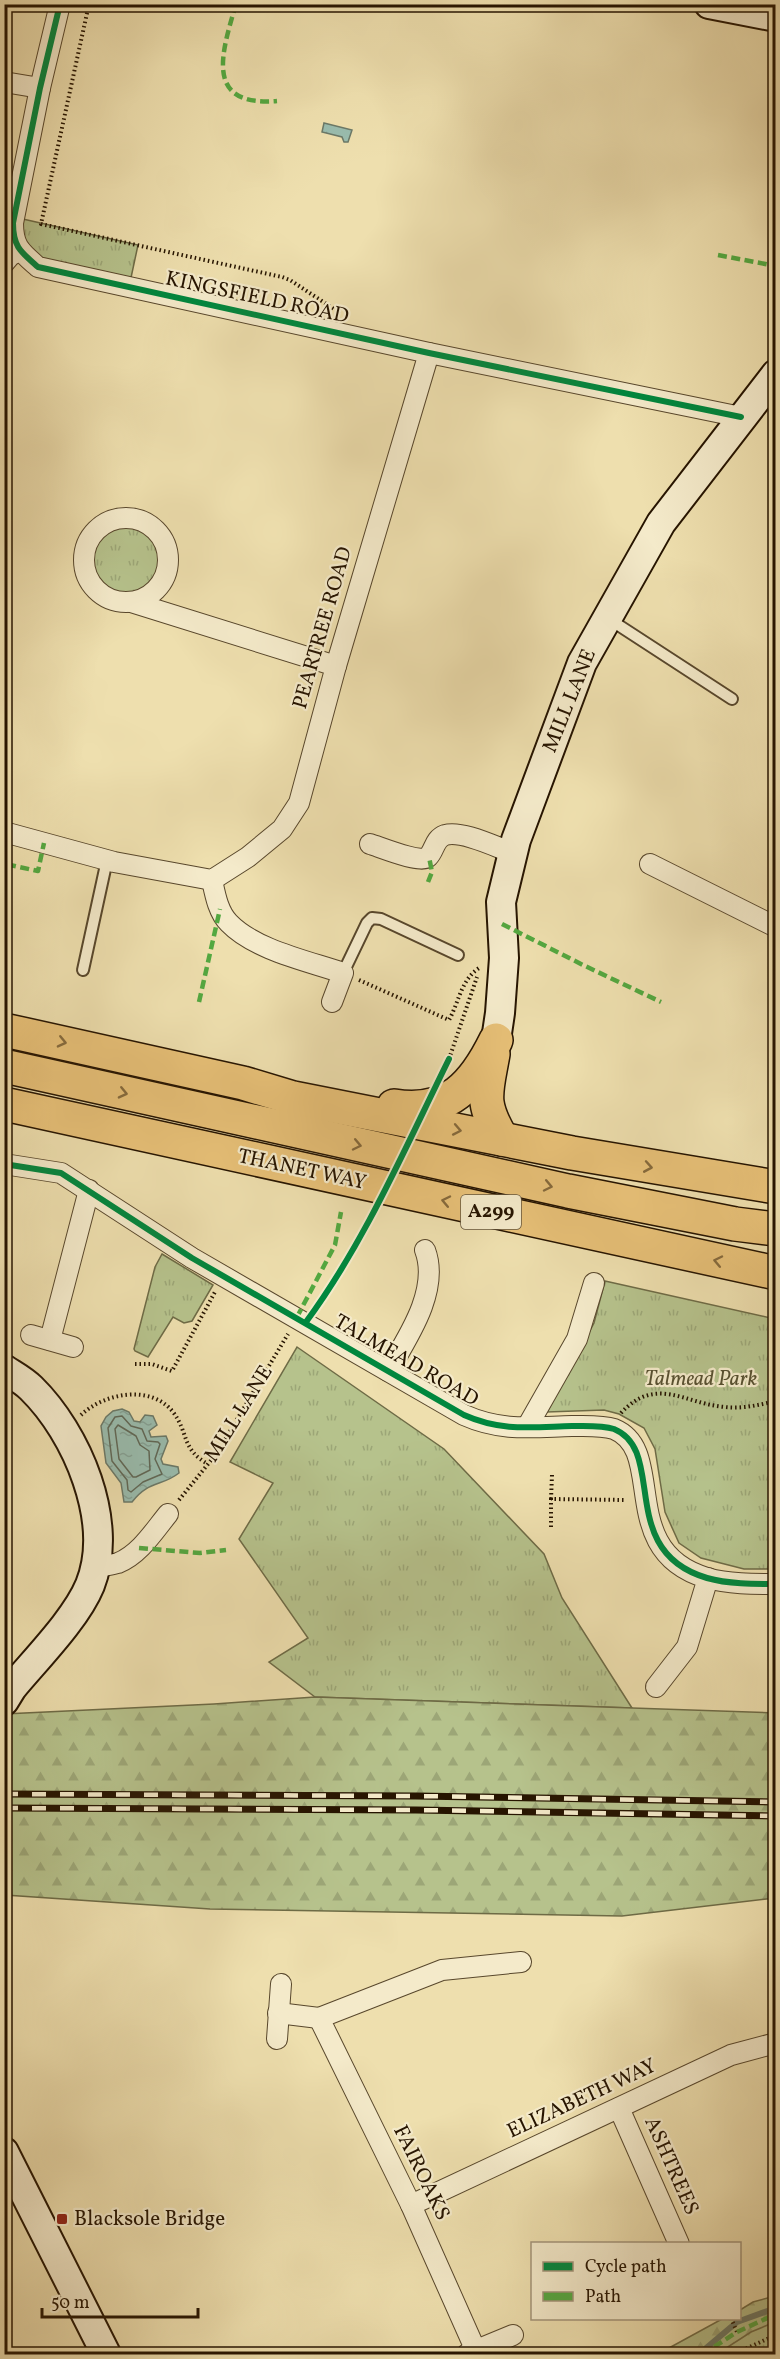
<svg xmlns="http://www.w3.org/2000/svg" width="780" height="2359" font-family="Vollkorn,serif">
  <style>
    .grass { fill: url(#grass-tufts); stroke: #6e6b46; stroke-width: 1.5 }
    .forest { fill: url(#forest-firs); stroke: #6e6b46; stroke-width: 1.5 }
    .water { fill: url(#water-ripples); stroke: #6b7968; stroke-width: 1.5 }
    .lines { fill: none; stroke-linecap: round; stroke-linejoin: round }
    .shore { stroke: #606857; stroke-width: 1.5 }
    .stream { stroke: #6b7968; stroke-width: 6 }
    .lane-casing { stroke: #58472c; stroke-width: 14 }
    .street-casing { stroke: #58472c; stroke-width: 22 }
    .secondary-casing { stroke: #261400; stroke-width: 32 }
    .highway-casing { stroke: #261400; stroke-width: 36 }
    .path { stroke: #261400; stroke-width: 4; stroke-dasharray: 1.5 3; stroke-linecap: butt }
    .lane { stroke: #f4eaca; stroke-width: 10 }
    .street { stroke: #f4eaca; stroke-width: 20 }
    .secondary { stroke: #f4eaca; stroke-width: 28 }
    .highway { stroke: #e7c077; stroke-width: 33 }
    .rail-casing { stroke: #261400; stroke-width: 7 }
    .rail { stroke: #f4eaca; stroke-width: 4.5; stroke-dasharray: 14; stroke-linecap: butt }
    .quiet { stroke: #53a840; stroke-width: 4.5; stroke-dasharray: 9 4.5; stroke-linecap: butt }
    .cycleway-casing { stroke: #f4eaca; stroke-width: 10 }
    .cycleway { stroke: #00873e; stroke-width: 6 }
    .oneway { stroke: #866a3c }
    .poi-dot { fill: #8f2418; stroke: #f4eaca; stroke-width: 2 }
    .labels { text-anchor: middle; dominant-baseline: central; stroke-width: 4.5; stroke-linejoin: round; paint-order: stroke }
    .shield { fill: #f4eaca; stroke: #64543d; stroke-width: 1.5 }
    .shield-label { font-size: 20px; font-weight: bold; fill: #261400 }
    .street-label { font-size: 21px; fill: #261400; stroke: #f4eaca }
    .park-label { font-size: 21px; font-style: italic; fill: #585131; stroke: #f4eaca }
    .poi-label { font-size: 21px; fill: #261400; stroke: #f4eaca; text-anchor: start }
  </style>
  <defs>
    <pattern id="grass-tufts" width="24" height="20" patternUnits="userSpaceOnUse" patternTransform="scale(1.5)"><rect width="24" height="20" fill="#b6c28c"/><path d="M3 7l-1-3M5 7V3M7 7l1-3M15 17l-1-3M17 17v-4M19 17l1-3" fill="none" stroke="#9ca677"/></pattern>
    <pattern id="forest-firs" width="22" height="20" patternUnits="userSpaceOnUse" patternTransform="scale(1.5)"><rect width="22" height="20" fill="#b6c28c"/><path d="M5 1l3.5 6h-7zM16 11l3.5 6h-7z" fill="#9ca677"/></pattern>
    <pattern id="water-ripples" width="26" height="14" patternUnits="userSpaceOnUse" patternTransform="scale(1.5)"><rect width="26" height="14" fill="#99bcae"/><path d="M2 4q2-2 4 0t4 0M15 11q2-2 4 0t4 0" fill="none" stroke="#84a194"/></pattern>
  </defs>
  <rect width="100%" height="100%" fill="#eedfae"/>
  <filter id="stains"><feTurbulence type="fractalNoise" baseFrequency=".00333" numOctaves="4"/><feColorMatrix values="0 0 0 0 .2 0 0 0 0 .09 0 0 0 0 .02 0 0 0 .5 -.17"/></filter>
  <radialGradient id="worn" r=".72"><stop offset=".6" stop-color="#630" stop-opacity="0"/><stop offset="1" stop-color="#630" stop-opacity=".3"/></radialGradient>
  <g class="grass">
    <polygon points="14,217 138,245 129,287 38,267"/>
    <circle cx="126" cy="560" r="42"/>
    <polygon points="162,1254 213,1285 192,1321 184,1323 173,1317 148,1357 135,1351 134,1349 155,1267"/>
    <polygon points="605,1281 775,1319 775,1569 744,1569 701,1558 679,1543 665,1512 655,1449 644,1428 619,1414 604,1410 547,1412 594,1323"/>
    <polygon points="297,1347 444,1449 544,1554 562,1598 632,1708 315,1697 269,1662 308,1638 239,1539 273,1483 230,1462"/>
    <polygon points="775,2299 775,2354 658,2354 740,2318"/>
  </g>
  <g class="forest">
    <polygon points="315,1697 775,1713 775,1898 622,1916 210,1909 5,1895 4,1714 214,1704"/>
    <polygon points="775,2296 775,2322 751,2332 717,2354 658,2354 722,2319 740,2318 740,2310 753,2302"/>
  </g>
  <g class="water">
    <polygon points="324,123 352,130 348,142 344,142 342,137 322,132"/>
    <path d="M122,1409L129,1412L134,1421L140,1422L145,1415L153,1416L157,1425L149,1431L151,1437L166,1436L168,1441L161,1459L163,1464L178,1467L179,1473C161,1487 149,1480 132,1502H124L121,1483L106,1463L101,1426L106,1417L113,1411Z"/>
  </g>
  <g class="lines">
    <g class="shore">
      <polygon points="122,1416 131,1426 142,1429 147,1441 158,1442 160,1444 155,1459 162,1474 143,1482 131,1492 128,1490 127,1480 112,1461 108,1428 115,1417"/>
      <polygon points="118,1425 136,1436 140,1445 149,1451 150,1470 136,1477 133,1477 119,1459 115,1429"/>
    </g>
    <polyline class="stream" points="705,2349 737,2322 776,2308"/>
    <defs>
      <g id="lane">
        <polyline points="609,619 732,699"/>
        <polyline points="83,970 107,860"/>
        <polyline points="343,973 367,923 372,918 381,919 458,955"/>
      </g>
      <g id="street">
        <path d="M60,4L40,88L13,223C13,247 21,252 38,267L429,353L741,417"/>
        <polyline points="4,82 40,88"/>
        <polyline points="4,263 10,256 20,250"/>
        <circle cx="126" cy="560" r="42"/>
        <polyline points="131,602 336,666"/>
        <polyline points="4,832 114,862 212,880 248,857 282,829 299,803 336,666 429,353"/>
        <path d="M370,844C380,847 421,864 428,857C435,850 434,839 445,835C462,830 496,847 513,853"/>
        <polyline points="650,864 776,927"/>
        <path d="M212,880C215,894 218,912 229,923C255,950 308,961 343,973L332,1002"/>
        <path d="M4,1164L61,1173L192,1258L464,1415C502,1432 533,1427 572,1426C585,1426 602,1425 614,1429C668,1451 615,1551 707,1578C728,1584 753,1584 776,1584"/>
        <polyline points="31,1335 73,1347"/>
        <polyline points="50,1340 89,1190"/>
        <path d="M388,1371C408,1337 440,1290 425,1250"/>
        <polyline points="527,1427 577,1339 594,1283"/>
        <path d="M95,1568C102,1566 111,1565 118,1563C140,1554 154,1531 168,1514"/>
        <polyline points="656,1687 687,1647 708,1578"/>
        <polyline points="278,2013 319,2018"/>
        <polyline points="277,2039 281,1984"/>
        <polyline points="619,2108 679,2244"/>
        <polyline points="411,2205 731,2055 776,2043"/>
        <polyline points="476,2351 411,2205 319,2018 442,1970 521,1962"/>
        <polyline points="467,2354 513,2335"/>
      </g>
      <g id="secondary">
        <polyline points="709,4 776,17"/>
        <polyline points="496,1040 500,1013 504,958 501,902 516,840 582,663 661,523 776,374"/>
        <path d="M4,1369C13,1375 23,1380 31,1388C77,1433 115,1522 90,1585C76,1619 36,1659 12,1688L4,1701"/>
        <polyline points="4,2152 106,2354"/>
      </g>
      <g id="highway">
        <polyline points="4,1030 243,1083 293,1098 572,1153 776,1187"/>
        <path d="M493,1054C486,1094 480,1102 502,1139"/>
        <polyline points="4,1066 568,1191 735,1224 776,1229"/>
        <polyline points="4,1104 776,1273"/>
        <path d="M394,1106C448,1115 474,1085 496,1040"/>
      </g>
    </defs>
    <use href="#lane" class="lane-casing"/>
    <use href="#street" class="street-casing"/>
    <use href="#secondary" class="secondary-casing"/>
    <use href="#highway" class="highway-casing"/>
    <g class="path">
      <polyline points="89,4 41,224 282,277 290,280 340,313"/>
      <path d="M359,980L449,1020C459,1002 461,980 479,968"/>
      <polyline points="449,1059 477,977"/>
      <polyline points="135,1364 152,1364 172,1371 215,1292"/>
      <path d="M621,1413C656,1375 685,1404 725,1407C742,1409 759,1405 776,1401"/>
      <path d="M81,1415C104,1393 151,1384 173,1412C189,1433 181,1449 208,1464"/>
      <polyline points="551,1499 552,1475"/>
      <polyline points="179,1500 217,1453 288,1334"/>
      <polyline points="551,1527 551,1499 626,1500"/>
      <polyline points="731,2318 737,2332"/>
      <polyline points="734,2354 776,2335"/>
    </g>
    <use href="#lane" class="lane"/>
    <use href="#street" class="street"/>
    <use href="#secondary" class="secondary"/>
    <use href="#highway" class="highway"/>
    <defs>
      <g id="rail">
        <polyline points="4,1794 416,1796 776,1802"/>
        <polyline points="4,1808 416,1810 776,1816"/>
      </g>
    </defs>
    <use href="#rail" class="rail-casing"/>
    <use href="#rail" class="rail"/>
    <g class="quiet">
      <path d="M236,4C222,52 203,107 277,101"/>
      <polyline points="718,255 776,266"/>
      <polyline points="4,877 7,878 10,865 38,871 44,843"/>
      <polyline points="428,882 432,872 429,857"/>
      <polyline points="502,924 583,965 661,1002"/>
      <polyline points="199,1002 220,909"/>
      <polyline points="297,1317 335,1245 341,1212"/>
      <polyline points="139,1548 200,1553 226,1550"/>
      <polyline points="703,2354 737,2332 776,2314"/>
    </g>
    <defs>
      <g id="cycleway">
        <path d="M60,4L40,88L13,223C13,247 21,252 38,267L429,353L741,417"/>
        <path d="M4,1164L61,1173L192,1258L464,1415C502,1432 533,1427 572,1426C585,1426 602,1425 614,1429C668,1451 615,1551 707,1578C728,1584 753,1584 776,1584"/>
        <path d="M306,1322C365,1242 405,1148 449,1059"/>
      </g>
    </defs>
    <use href="#cycleway" class="cycleway-casing"/>
    <use href="#cycleway" class="cycleway"/>
  </g>
  <defs><path id="oneway-chevron" d="M-2-3.5L2.5 0L-2 3.5" fill="none" stroke-width="1.6" stroke-linecap="round" stroke-linejoin="round" transform="scale(1.5)"/></defs>
  <g class="oneway">
    <use href="#oneway-chevron" transform="translate(62 1042) rotate(13)"/>
    <use href="#oneway-chevron" transform="translate(123 1093) rotate(13)"/>
    <use href="#oneway-chevron" transform="translate(457 1130) rotate(11)"/>
    <use href="#oneway-chevron" transform="translate(357 1145) rotate(12)"/>
    <use href="#oneway-chevron" transform="translate(648 1167) rotate(10)"/>
    <use href="#oneway-chevron" transform="translate(548 1186) rotate(12)"/>
    <use href="#oneway-chevron" transform="translate(446 1201) rotate(-168)"/>
    <use href="#oneway-chevron" transform="translate(718 1261) rotate(-168)"/>
  </g>
  <rect class="poi-dot" x="56" y="2213" width="12" height="12" rx="3"/>
  <g class="labels">
    <rect class="shield" x="461" y="1195" width="60" height="34" rx="4.5"/>
    <g class="shield-label">
      <text x="491" y="1212">A299</text>
    </g>
    <g class="street-label">
      <text transform="translate(257 298) rotate(12)">KINGSFIELD ROAD</text>
      <text transform="translate(323 628) rotate(-74)">PEARTREE ROAD</text>
      <text transform="translate(570 701) rotate(-68)">MILL LANE</text>
      <text transform="translate(302 1170) rotate(12)">THANET WAY</text>
      <text transform="translate(406 1361) rotate(30)">TALMEAD ROAD</text>
      <text transform="translate(239 1414) rotate(-58)">MILL LANE</text>
      <text transform="translate(582 2099) rotate(-25)">ELIZABETH WAY</text>
      <text transform="translate(671 2166) rotate(66)">ASHTREES</text>
      <text transform="translate(421 2173) rotate(64)">FAIROAKS</text>
    </g>
    <g class="park-label">
      <text x="701" y="1379">Talmead Park</text>
    </g>
    <g class="poi-label">
      <text x="74" y="2219">Blacksole Bridge</text>
    </g>
  </g>
  <rect width="780" height="2359" fill="none" stroke="#eedfae" stroke-width="24"/>
  <rect x="6" y="6" width="768" height="2347" fill="none" stroke="#261400" stroke-width="3"/>
  <rect x="12" y="12" width="756" height="2335" fill="none" stroke="#261400" stroke-width="1.5"/>
  <rect x="531" y="2242" width="210" height="78" fill="#f4eaca" stroke="#a29479" stroke-width="1.5"/>
  <rect x="543" y="2262" width="30" height="9" fill="#00873e" stroke="#a29479" stroke-width="1.5"/>
  <text x="585" y="2272" font-size="18" fill="#261400">Cycle path</text>
  <rect x="543" y="2292" width="30" height="9" fill="#53a840" stroke="#a29479" stroke-width="1.5"/>
  <text x="585" y="2302" font-size="18" fill="#261400">Path</text>
  <path d="M42 2308v9h156v-9" fill="none" stroke="#261400" stroke-width="3"/>
  <text x="51" y="2308" font-size="18" fill="#261400" stroke="#f4eaca" stroke-width="4.5" paint-order="stroke">50 m</text>
  <rect width="100%" height="100%" filter="url(#stains)"/>
  <rect width="100%" height="100%" fill="url(#worn)"/>
</svg>
